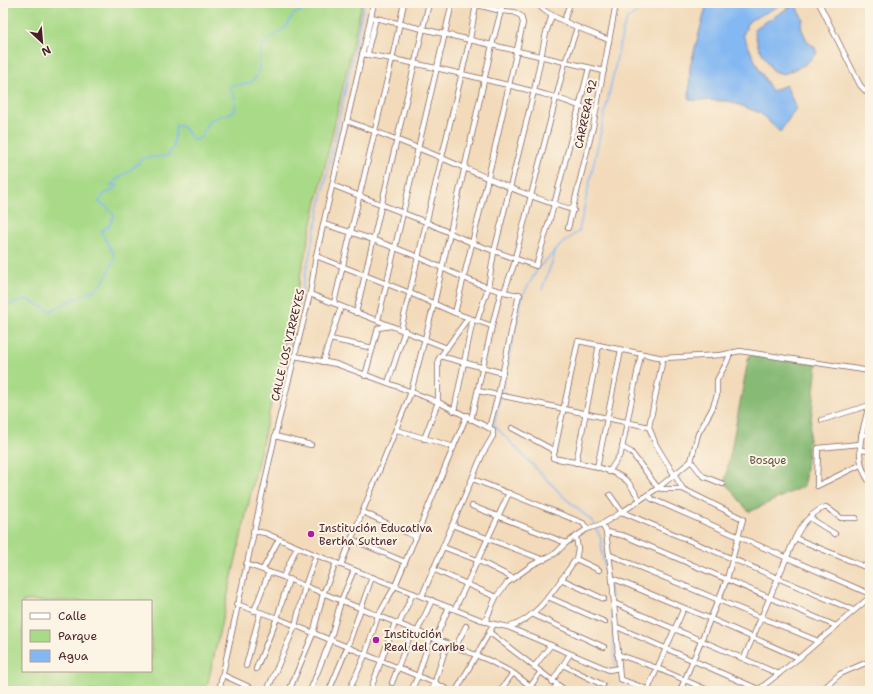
<svg xmlns="http://www.w3.org/2000/svg" width="873" height="694" font-family="'Shantell Sans',sans-serif">
  <style>
    .green { fill: #a9da88; stroke: #7a7c5a; fill-rule: evenodd }
    .forest { fill: #86ba74; stroke: #686c50 }
    .water { fill: #84b8f2; stroke: #676c8e }
    .lines { fill: none; stroke-linecap: round; stroke-linejoin: round }
    .stream { stroke: #84b8f2; stroke-width: 1.5 }
    .minor-casing { stroke: #85605d; stroke-width: 6 }
    .minor { stroke: #fff; stroke-width: 4.5 }
    .poi-dot { fill: #b5179e; stroke: #fcf5e5; stroke-width: 1.5 }
    .labels { text-anchor: middle; dominant-baseline: central; stroke-width: 4; stroke-linejoin: round; paint-order: stroke }
    .street-label { font-size: 11px; fill: #4a1f2b; stroke: #fcf5e5 }
    .park-label { font-size: 11px; fill: #624e42; stroke: #fcf5e5 }
    .poi-label { font-size: 11px; fill: #4a1f2b; stroke: #fcf5e5; text-anchor: start }
  </style>
  <rect width="100%" height="100%" fill="#fcf5e5"/>
  <filter id="ink" filterUnits="userSpaceOnUse"><feTurbulence type="fractalNoise" baseFrequency=".025" numOctaves="2"/><feDisplacementMap in="SourceGraphic" scale="8" xChannelSelector="R" yChannelSelector="G"/><feConvolveMatrix kernelMatrix="1 2 1 2 8 2 1 2 1" color-interpolation-filters="sRGB"/></filter>
  <filter id="wash" filterUnits="userSpaceOnUse"><feTurbulence type="fractalNoise" baseFrequency=".012" numOctaves="4" result="noise"/><feDisplacementMap in="SourceGraphic" scale="16" xChannelSelector="R" yChannelSelector="G"/><feGaussianBlur stdDeviation="0.9" result="paint"/><feColorMatrix in="noise" values="0 0 0 0 0 0 0 0 0 0 0 0 0 0 0 0 0 1.4 0 .05"/><feComposite in="paint" operator="in"/></filter>
  <g filter="url(#wash)">
    <rect width="100%" height="100%" fill="#f2daba"/>
    <path class="green" d="M3,3H362L206,691H3ZM23,601H151V671H23Z"/>
    <polygon class="forest" points="749,355 817,364 804,486 749,512 725,482"/>
    <g class="water">
      <polygon points="707,3 785,3 749,21 743,35 759,69 772,91 786,85 796,108 780,132 760,113 729,101 689,100 690,67"/>
      <polygon points="795,4 803,19 801,27 808,43 814,46 817,53 806,64 784,74 773,71 758,46 754,29"/>
    </g>
    <g class="lines">
      <g class="stream">
        <polyline points="542,289 554,257 554,251"/>
        <path d="M3,306L27,299L50,311L96,289L104,281L115,257L101,231L109,226L114,215L107,207L99,202L103,195L113,190L118,185L110,186C120,174 133,172 142,158L168,156L173,148L176,125L183,127L193,140L201,138C209,114 215,119 235,111C236,102 236,96 230,90V86L250,83L256,77L259,67L261,48L267,41L286,27L293,14L304,10L313,3"/>
        <polyline points="288,354 364,3"/>
        <polyline points="615,666 611,596 602,553 601,538 592,521 564,497 494,425 522,297 538,268 563,243 579,231 623,30 627,19 651,3"/>
      </g>
    </g>
  </g>
  <g filter="url(#ink)">
    <g class="lines">
      <defs>
        <g id="minor">
          <path d="M538,3C539,14 597,35 609,40"/>
          <polyline points="819,3 860,85 870,96"/>
          <polyline points="371,17 604,71"/>
          <polyline points="564,21 570,3"/>
          <path d="M362,54C404,60 446,70 487,80C524,89 560,96 595,113"/>
          <polyline points="368,55 369,45 376,18"/>
          <path d="M347,121C379,133 412,145 444,159C486,177 529,198 574,210"/>
          <polyline points="332,185 426,222 472,243 536,266 554,205 589,68"/>
          <path d="M323,224C355,233 387,244 418,257C452,272 483,290 520,295"/>
          <polyline points="568,228 593,127 616,3"/>
          <polyline points="316,256 410,293 455,313 492,326"/>
          <polyline points="515,258 565,63 577,28"/>
          <polyline points="504,292 516,259"/>
          <polyline points="310,294 447,348"/>
          <polyline points="334,303 392,59 404,3"/>
          <polyline points="356,313 429,3"/>
          <polyline points="455,313 488,178 523,23 521,16 514,12 501,11 470,3"/>
          <polyline points="378,320 452,3"/>
          <polyline points="477,321 488,288 494,252 534,91 546,33 552,15"/>
          <polyline points="401,329 470,39 476,4"/>
          <polyline points="330,339 341,307"/>
          <polyline points="295,356 336,364 388,383 438,402 493,430 493,436 483,453 422,596"/>
          <polyline points="440,356 503,373"/>
          <polyline points="663,358 649,427 656,445 683,489"/>
          <polyline points="323,362 330,339 373,348"/>
          <polyline points="365,376 378,328 391,326"/>
          <polyline points="388,383 405,330"/>
          <polyline points="478,391 498,395"/>
          <polyline points="503,396 649,427"/>
          <path d="M869,405C862,434 852,457 870,483"/>
          <polyline points="454,411 473,319"/>
          <polyline points="471,420 492,326 501,291"/>
          <polyline points="822,420 870,405"/>
          <polyline points="489,428 498,395 519,294"/>
          <polyline points="512,428 555,451"/>
          <polyline points="397,430 454,447"/>
          <polyline points="861,435 870,435"/>
          <polyline points="275,436 311,445"/>
          <polyline points="424,439 438,402 438,360 468,318"/>
          <polyline points="622,447 631,452 658,488 663,489 683,489 743,519 727,579 680,691"/>
          <polyline points="860,450 870,451"/>
          <polyline points="691,461 703,476 723,484"/>
          <polyline points="576,463 599,345"/>
          <polyline points="860,465 817,486 818,448 860,444"/>
          <polyline points="597,468 621,350"/>
          <polyline points="609,472 621,453 641,354"/>
          <polyline points="473,479 583,523 587,529"/>
          <polyline points="610,495 622,512 853,610"/>
          <polyline points="647,495 652,499 870,594"/>
          <path d="M640,500C636,494 632,487 628,482C614,467 572,462 553,458L578,341L663,358L721,355L740,351L870,371"/>
          <polyline points="472,506 566,543"/>
          <polyline points="363,512 416,537"/>
          <polyline points="810,518 835,534"/>
          <polyline points="870,518 870,540"/>
          <polyline points="602,524 606,532 625,536 836,626"/>
          <polyline points="452,525 544,560"/>
          <polyline points="253,531 265,533 316,555 489,623 508,627 609,670 619,668"/>
          <polyline points="606,532 612,578 620,679 652,691"/>
          <polyline points="795,538 870,569"/>
          <polyline points="351,539 405,562"/>
          <polyline points="443,547 477,560 513,578"/>
          <polyline points="610,555 818,641"/>
          <polyline points="576,559 599,570"/>
          <polyline points="246,564 283,577 488,660 513,673 537,691"/>
          <polyline points="341,565 411,392 434,304 492,45 503,3"/>
          <polyline points="263,569 279,539"/>
          <polyline points="433,569 496,597"/>
          <polyline points="283,577 297,547"/>
          <polyline points="612,578 711,619 799,658"/>
          <polyline points="561,579 604,599"/>
          <polyline points="548,597 605,622"/>
          <polyline points="614,603 779,674"/>
          <polyline points="236,604 277,618 435,683 450,691"/>
          <polyline points="455,609 509,493"/>
          <polyline points="254,611 269,572"/>
          <polyline points="532,614 604,647"/>
          <polyline points="485,622 496,597 507,583 532,565 556,553 566,543 587,529 602,524 622,512 658,488 691,461 698,434 712,409 717,395 717,380 726,364 730,354"/>
          <polyline points="399,624 413,593"/>
          <path d="M508,627C537,621 559,582 576,559L578,549L576,537"/>
          <polyline points="617,627 758,689"/>
          <polyline points="417,632 432,600"/>
          <polyline points="489,632 566,691"/>
          <polyline points="435,640 449,607"/>
          <polyline points="455,648 466,626"/>
          <polyline points="617,654 657,668 710,691"/>
          <path d="M744,658L795,538C802,524 811,512 826,507L841,518H856"/>
          <polyline points="563,665 603,685"/>
          <polyline points="246,666 260,613"/>
          <polyline points="534,667 551,645"/>
          <polyline points="256,669 277,618 289,579"/>
          <polyline points="223,675 258,691"/>
          <polyline points="552,682 570,654"/>
          <polyline points="392,683 412,630"/>
          <polyline points="648,689 684,608"/>
          <polyline points="758,690 799,658 870,597"/>
          <polyline points="219,691 275,436 310,294 316,256 374,3"/>
          <polyline points="267,691 295,626 305,586 316,555"/>
          <polyline points="289,691 313,634 323,594 336,563"/>
          <polyline points="310,691 330,641 341,601 354,570"/>
          <polyline points="329,691 347,648 372,577"/>
          <polyline points="349,691 365,655 378,616 395,586 467,415"/>
          <polyline points="370,691 395,623"/>
          <polyline points="411,691 418,676 430,638"/>
          <polyline points="432,691 447,644"/>
          <polyline points="456,691 494,624"/>
          <polyline points="500,691 513,673"/>
          <polyline points="527,691 540,673"/>
          <polyline points="552,691 557,685"/>
          <polyline points="821,691 840,674 870,661"/>
        </g>
      </defs>
      <use href="#minor" class="minor-casing"/>
      <use href="#minor" class="minor"/>
    </g>
  </g>
  <g class="poi-dot">
    <circle cx="311" cy="534" r="4"/>
    <circle cx="376" cy="640" r="4"/>
  </g>
  <g class="labels">
    <g class="street-label">
      <text transform="translate(586 114) rotate(-78)">CARRERA 92</text>
      <text transform="translate(288 345) rotate(-77)">CALLE LOS VIRREYES</text>
    </g>
    <g class="park-label">
      <text x="768" y="460">Bosque</text>
    </g>
    <g class="poi-label">
      <text x="319" y="528">Institución Educativa<tspan x="319" dy="13">Bertha Suttner</tspan></text>
      <text x="384" y="634">Institución<tspan x="384" dy="13">Real del Caribe</tspan></text>
    </g>
  </g>
  <rect width="873" height="694" fill="none" stroke="#fcf5e5" stroke-width="16"/>
  <rect x="22" y="600" width="130" height="72" fill="#fcf5e5" stroke="#b59f9b"/>
  <rect x="30" y="613" width="20" height="6" fill="#ffffff" stroke="#b59f9b"/>
  <text x="58" y="620" font-size="12" fill="#4a1f2b">Calle</text>
  <rect x="30" y="630" width="20" height="12" fill="#a9da88" stroke="#b59f9b"/>
  <text x="58" y="640" font-size="12" fill="#4a1f2b">Parque</text>
  <rect x="30" y="650" width="20" height="12" fill="#84b8f2" stroke="#b59f9b"/>
  <text x="58" y="660" font-size="12" fill="#4a1f2b">Agua</text>
  <g transform="translate(42 42) rotate(154)" stroke="#fcf5e5" stroke-width="3" paint-order="stroke">
  <path d="M0-3L7 15L0 10L-7 15Z" fill="#4a1f2b"/>
  <text y="-6" font-size="11" font-weight="bold" text-anchor="middle" fill="#4a1f2b">N</text>
  </g>
</svg>
